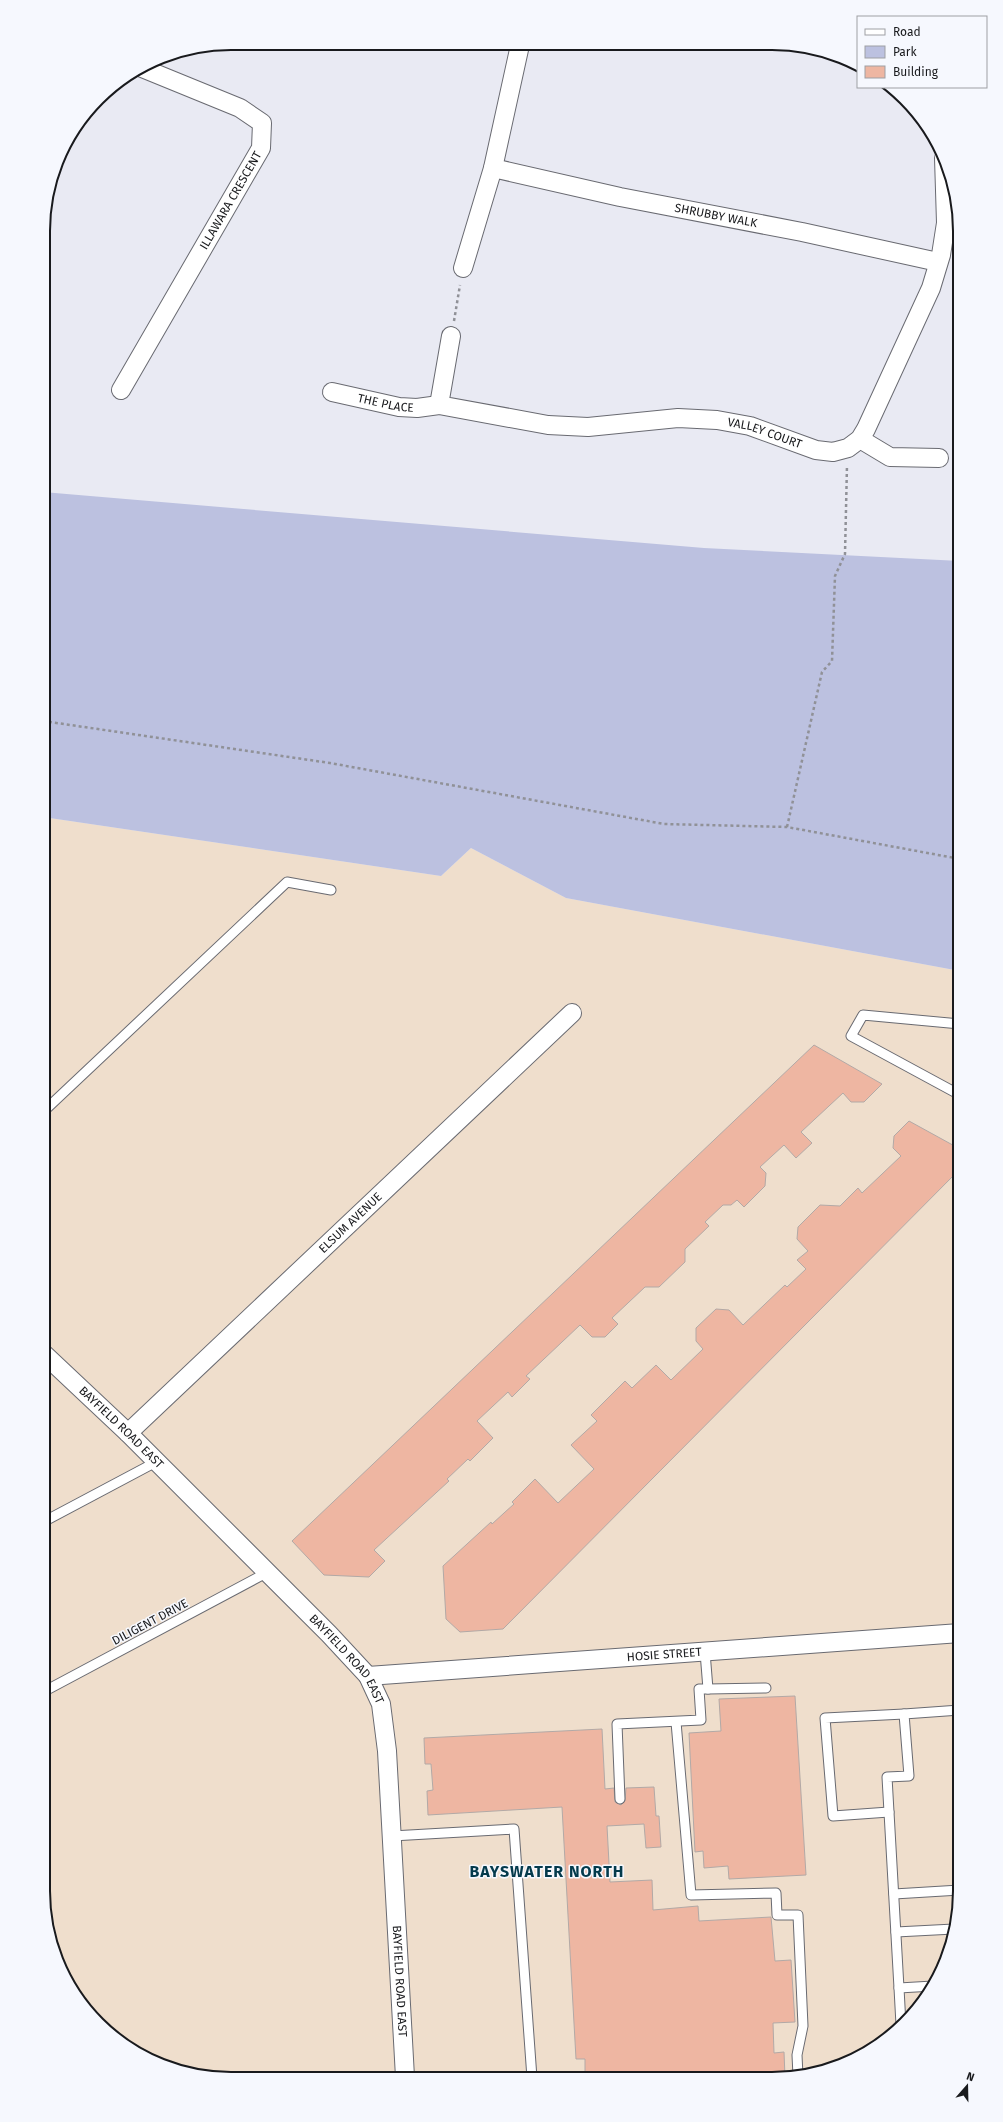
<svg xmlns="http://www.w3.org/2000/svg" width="1003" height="2122" font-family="'Fira Sans',sans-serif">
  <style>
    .industrial { fill: #efdecc }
    .green { fill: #bcc1e0 }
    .building { fill: #eeb6a2; stroke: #b2a9a6 }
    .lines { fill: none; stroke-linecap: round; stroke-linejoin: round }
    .service-casing { stroke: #696a71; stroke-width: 11 }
    .minor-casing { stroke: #696a71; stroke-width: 20 }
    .path { stroke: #909197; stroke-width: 2.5; stroke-dasharray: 3 3; stroke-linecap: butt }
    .service { stroke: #fff; stroke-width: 9 }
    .minor { stroke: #fff; stroke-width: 18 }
    .labels { text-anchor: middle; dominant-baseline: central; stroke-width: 3; stroke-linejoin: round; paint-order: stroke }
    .street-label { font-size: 12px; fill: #191a1d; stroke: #f6f8fe }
    .district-label { font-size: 16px; font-weight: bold; letter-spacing: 1px; fill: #043a4c; stroke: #f6f8fe }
    .rim { fill: none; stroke: #191a1d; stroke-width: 2 }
  </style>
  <rect width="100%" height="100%" fill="#e9eaf3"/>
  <polygon class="industrial" points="43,817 441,876 471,848 566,898 960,971 960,1904 946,1963 921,2006 877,2047 821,2073 772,2079 194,2075 148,2060 107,2032 74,1995 49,1940 43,1891"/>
  <polygon class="green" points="43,492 704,548 960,561 960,971 566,898 471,848 441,876 43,817"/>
  <g class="building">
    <polygon points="814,1045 882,1084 864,1102 851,1102 843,1093 801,1132 812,1143 796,1158 784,1145 760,1167 766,1173 765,1186 744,1207 737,1200 731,1205 723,1205 705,1222 709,1226 685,1249 685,1262 659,1287 645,1287 612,1318 618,1324 605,1337 592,1337 580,1325 526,1376 530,1379 512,1397 508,1392 477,1421 493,1438 470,1461 468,1459 447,1479 449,1481 374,1550 385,1561 369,1577 324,1575 292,1541"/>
    <polygon points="909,1121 960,1149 960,1169 503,1629 460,1632 446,1619 443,1566 491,1522 492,1524 504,1513 514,1504 512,1502 535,1479 558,1503 594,1469 571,1445 597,1421 591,1415 625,1381 632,1388 656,1365 671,1380 703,1349 696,1341 696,1328 716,1309 729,1310 743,1325 785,1285 787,1287 806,1269 797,1260 808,1251 797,1239 798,1227 820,1205 840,1206 858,1188 862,1193 901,1156 893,1148 894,1136"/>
    <polygon points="795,1696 806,1875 729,1879 728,1866 704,1868 703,1851 695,1852 689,1733 721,1731 719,1699"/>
    <polygon points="602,1729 605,1789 614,1788 615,1802 621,1805 625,1801 626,1788 654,1787 656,1816 659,1816 661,1847 646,1848 644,1824 607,1826 610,1882 652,1880 653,1910 698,1906 699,1921 771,1917 775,1961 791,1960 795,2022 773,2023 774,2053 784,2052 785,2077 772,2079 585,2078 585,2059 576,2059 562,1807 428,1815 427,1791 433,1790 431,1764 425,1764 424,1738"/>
  </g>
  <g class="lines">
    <defs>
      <g id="service">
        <polyline points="960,1095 851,1036 863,1015 960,1024"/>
        <polyline points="43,1112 287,882 331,890"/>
        <polyline points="43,1522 156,1462"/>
        <polyline points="708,1689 766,1688"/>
        <polyline points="43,1692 268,1572"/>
        <polyline points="676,1722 691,1895 776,1893 777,1915 798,1915 803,2026 797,2055 798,2076"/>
        <polyline points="620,1799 617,1724 701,1720 699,1689 708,1689 705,1652"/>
        <polyline points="889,1812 833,1816 825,1718 904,1714"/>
        <polyline points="392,1836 514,1829 532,2078"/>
        <polyline points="894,1894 960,1890"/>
        <polyline points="896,1932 954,1929"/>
        <polyline points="899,1988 887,1777 909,1776 904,1714 960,1710"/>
        <polyline points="901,2025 899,1988 933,1986"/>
      </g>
      <g id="minor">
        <path id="s1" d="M493,168L620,197L802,232L938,262"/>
        <polyline points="463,268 493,168 520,45"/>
        <path id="s2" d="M451,336L439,405L548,425L588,427L678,418L717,420L750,426L816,450L833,452L848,448L860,439L866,429L931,288L941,255L946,223L944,158"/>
        <path id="s3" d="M121,390L261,148L262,123L240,108L142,68"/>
        <path id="s4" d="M332,392L399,407L417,408L439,405"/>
        <polyline points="860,439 890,457 939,458"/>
        <path id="s5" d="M43,1353L128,1433L329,1634L368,1676L381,1704L387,1751L405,2077"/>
        <path id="s6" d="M128,1433L572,1013"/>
        <path id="s7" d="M368,1676L960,1633"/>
      </g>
    </defs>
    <use href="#service" class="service-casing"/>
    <use href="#minor" class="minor-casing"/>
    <g class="path">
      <polyline points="454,321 460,285"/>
      <polyline points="43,721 330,763 664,824 787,827 960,859"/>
      <polyline points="787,827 822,672 832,661 835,576 845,554 847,465"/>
    </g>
    <use href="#service" class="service"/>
    <use href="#minor" class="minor"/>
  </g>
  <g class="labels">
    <g class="street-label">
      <text stroke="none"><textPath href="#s3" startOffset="219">ILLAWARA CRESCENT</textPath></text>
      <text stroke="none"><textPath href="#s1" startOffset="228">SHRUBBY WALK</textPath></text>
      <text stroke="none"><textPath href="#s4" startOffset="55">THE PLACE</textPath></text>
      <text stroke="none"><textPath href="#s2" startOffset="400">VALLEY COURT</textPath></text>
      <text stroke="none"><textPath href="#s6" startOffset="306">ELSUM AVENUE</textPath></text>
      <text stroke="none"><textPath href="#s5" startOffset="108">BAYFIELD ROAD EAST</textPath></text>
      <text transform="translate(150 1622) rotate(-28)">DILIGENT DRIVE</text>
      <text stroke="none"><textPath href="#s7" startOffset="297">HOSIE STREET</textPath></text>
      <text stroke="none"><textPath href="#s5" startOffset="432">BAYFIELD ROAD EAST</textPath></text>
      <text stroke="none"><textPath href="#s5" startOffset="767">BAYFIELD ROAD EAST</textPath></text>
    </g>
    <g class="district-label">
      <text x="547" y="1871">BAYSWATER NORTH</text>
    </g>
  </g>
  <path d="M0 0H1003V2122H0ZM231 50H772A181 181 0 0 1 953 231V1891A181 181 0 0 1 772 2072H231A181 181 0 0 1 50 1891V231A181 181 0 0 1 231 50Z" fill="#f6f8fe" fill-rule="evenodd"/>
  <path class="rim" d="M231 50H772A181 181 0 0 1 953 231V1891A181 181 0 0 1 772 2072H231A181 181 0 0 1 50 1891V231A181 181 0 0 1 231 50Z"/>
  <rect x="857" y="16" width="130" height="72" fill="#f6f8fe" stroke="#9e9fa4"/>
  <rect x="865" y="29" width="20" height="6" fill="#ffffff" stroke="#9e9fa4"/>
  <text x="893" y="36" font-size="12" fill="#191a1d">Road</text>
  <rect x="865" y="46" width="20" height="12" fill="#bcc1e0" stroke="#9e9fa4"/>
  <text x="893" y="56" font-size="12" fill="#191a1d">Park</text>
  <rect x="865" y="66" width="20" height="12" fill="#eeb6a2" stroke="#9e9fa4"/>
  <text x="893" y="76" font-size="12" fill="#191a1d">Building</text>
  <g transform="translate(967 2086) rotate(20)" stroke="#f6f8fe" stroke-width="3" paint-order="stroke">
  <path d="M0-3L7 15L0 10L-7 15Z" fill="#191a1d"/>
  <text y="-6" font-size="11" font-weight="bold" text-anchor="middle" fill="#191a1d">N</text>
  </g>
</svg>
